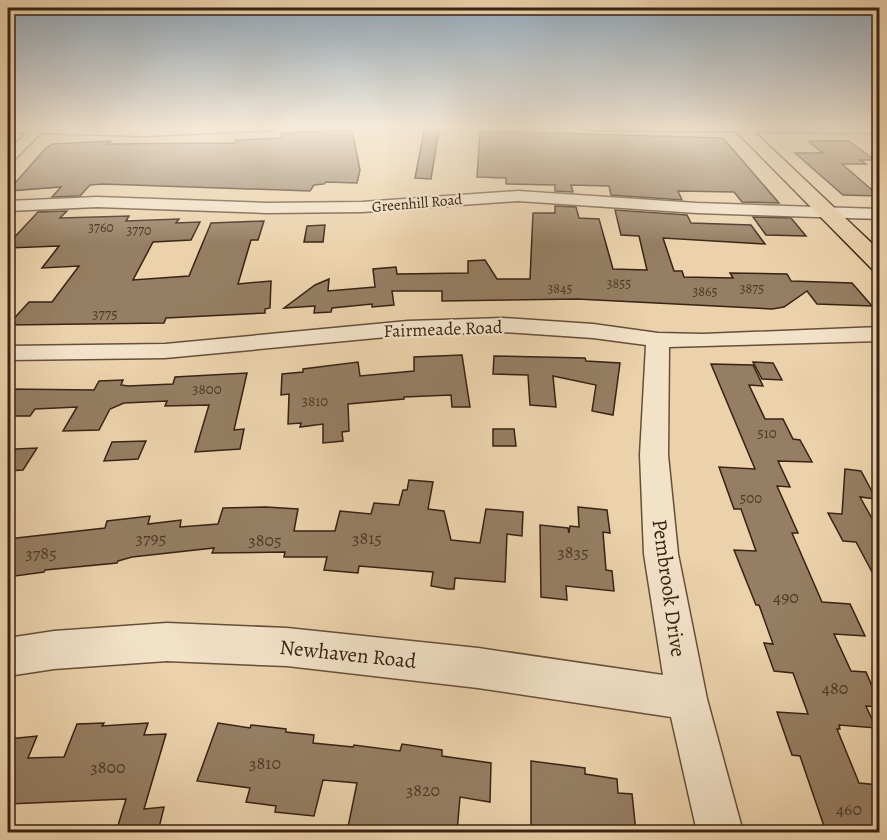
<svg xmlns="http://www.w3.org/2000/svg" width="887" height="840" font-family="Alegreya,serif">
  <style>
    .building { fill: #957e63; stroke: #382315; stroke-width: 1.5 }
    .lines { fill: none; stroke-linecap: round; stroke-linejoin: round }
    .minor-casing { stroke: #654f3a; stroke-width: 3 }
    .major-casing { stroke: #382315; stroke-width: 3 }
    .minor { fill: #f2e2c8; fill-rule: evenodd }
    .major { fill: #ebd2ab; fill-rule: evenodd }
    .labels { text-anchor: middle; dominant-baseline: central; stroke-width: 4.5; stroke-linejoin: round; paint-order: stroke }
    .far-number-label { font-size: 14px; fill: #4f3a28 }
    .far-street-label { font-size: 15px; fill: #382315; stroke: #f2e2c8 }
    .number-label { font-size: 15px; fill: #4f3a28 }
    .street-label { font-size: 18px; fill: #382315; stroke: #f2e2c8 }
    .near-number-label { font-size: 18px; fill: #4f3a28 }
    .near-street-label { font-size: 21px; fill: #382315; stroke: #f2e2c8 }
  </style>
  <rect width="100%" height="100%" fill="#ebd2ab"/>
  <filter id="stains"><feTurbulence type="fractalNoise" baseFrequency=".00333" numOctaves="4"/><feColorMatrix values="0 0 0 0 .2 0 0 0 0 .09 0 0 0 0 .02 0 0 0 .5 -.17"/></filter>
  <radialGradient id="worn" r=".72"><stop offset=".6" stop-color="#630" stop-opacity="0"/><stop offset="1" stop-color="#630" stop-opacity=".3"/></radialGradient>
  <g class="building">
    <polygon points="425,126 439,129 431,179 415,178"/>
    <polygon points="352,130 360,170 357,183 326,182 324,184 314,185 310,191 103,184 90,185 80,196 52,197 61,187 8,191 44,150 52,144 111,141 107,144 235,143 236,140 281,138 282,133"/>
    <polygon points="480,131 723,138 779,203 742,202 734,192 678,191 682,200 611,195 609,186 571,185 573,192 555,191 555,185 506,184 506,178 477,177"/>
    <polygon points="808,141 849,141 872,158 874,160 860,160 866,164 842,164 879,196 843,195 795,153 823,153"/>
    <polygon points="555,206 576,207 579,218 599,219 613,269 647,270 639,236 621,235 615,210 687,215 691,223 751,225 765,244 663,238 674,271 682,271 684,277 733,278 730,273 787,274 791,281 852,283 872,306 817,304 807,291 784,307 772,309 577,299 442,301 442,291 392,291 394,305 372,307 372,304 332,308 331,312 314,313 315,306 284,308 315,285 329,279 328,291 375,287 373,269 396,267 397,274 468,273 468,261 485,260 497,279 530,279 533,213 555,213"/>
    <polygon points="67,211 60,218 129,216 126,221 179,219 176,223 200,222 191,240 153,242 133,280 189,276 211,223 264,221 258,240 251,240 238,284 271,281 270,308 265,309 265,313 166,318 164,323 8,325 29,302 52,302 79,266 42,268 59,246 8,248 8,244 38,212"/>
    <polygon points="753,217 791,218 806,236 766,235"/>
    <polygon points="325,225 323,242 304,242 307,226"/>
    <polygon points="462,355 470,407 452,407 451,395 404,397 404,399 348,404 349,431 342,432 343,441 323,443 323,424 300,427 301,423 288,424 289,394 281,395 282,374 303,372 303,369 358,362 360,376 414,371 414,357"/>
    <polygon points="494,356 585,358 586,361 620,363 613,415 592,411 596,385 553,376 556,407 530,405 528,375 493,374"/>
    <polygon points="753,362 773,363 782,380 762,379"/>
    <polygon points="711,364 753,365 763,386 749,385 765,419 783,419 793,439 800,440 812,462 778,461 790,487 777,486 798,533 792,533 822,602 850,604 865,636 834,634 851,671 866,672 879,703 879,707 866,706 876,728 839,725 840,729 837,729 859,783 879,785 879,832 826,832 800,756 792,755 777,712 808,714 793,673 774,671 764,643 773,644 759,605 756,605 734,550 756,551 741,509 734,509 719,467 755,469"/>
    <polygon points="247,373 234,430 244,429 240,449 195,452 209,405 165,406 167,401 124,403 110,409 99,430 63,431 77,407 35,409 30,416 8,416 8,389 94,390 99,381 123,380 121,385 128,386 173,384 175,377"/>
    <polygon points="493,429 514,429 516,446 493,446"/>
    <polygon points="146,441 138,459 104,461 112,442"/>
    <polygon points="37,448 23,470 8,471 8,462 16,449"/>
    <polygon points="845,469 861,471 876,499 860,497 879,531 879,585 856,542 843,541 828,513 842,514"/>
    <polygon points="409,480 433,482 428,509 444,511 451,540 480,543 486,509 523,512 522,536 507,534 505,582 455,578 454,589 448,589 431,586 433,572 359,566 358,573 324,570 327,557 284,557 285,552 212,553 214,548 132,557 118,561 117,563 45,570 44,572 8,577 8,539 105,528 107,521 150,516 148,524 181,520 180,527 218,524 223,508 266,507 298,509 294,531 335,531 340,511 371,514 374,503 399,505 403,490 407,490"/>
    <polygon points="578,507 607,510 610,533 603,532 606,570 612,571 614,591 566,586 567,600 541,597 540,525 568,528 569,533 570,526 579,527"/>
    <polygon points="104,723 102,726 148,723 144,735 166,734 144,809 164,807 158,832 116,832 126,799 8,804 8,739 37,736 28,758 64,757 77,724"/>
    <polygon points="218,723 250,728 251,725 286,729 286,732 314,735 313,743 353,747 354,745 400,751 402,744 442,750 442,756 491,763 490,802 460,797 457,832 413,832 388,829 388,832 347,832 357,783 323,780 314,816 275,812 276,806 246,802 250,788 197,781"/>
    <polygon points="531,761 585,768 585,774 617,779 618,793 632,794 636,832 531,832"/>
  </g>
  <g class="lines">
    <defs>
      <g id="minor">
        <polygon points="8,126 145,128 279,126 273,130 145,136 41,133 13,161 8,162 8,151 27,132 8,132"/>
        <polygon points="587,126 880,126 880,133 593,130"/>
        <polygon points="518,191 697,203 880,209 880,219 697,213 518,201 362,212 267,213 97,207 8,211 8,201 97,197 267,203 362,202"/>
        <polygon points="503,318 593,324 658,333 703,334 880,327 880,341 669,347 668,455 678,554 707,699 743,832 697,832 671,717 478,688 287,666 167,661 54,669 8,676 8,638 54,631 167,623 287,628 478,648 663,675 644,554 640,455 646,345 593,338 503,332 408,335 165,358 8,360 8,346 165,344 408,321"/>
      </g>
      <polygon id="major" points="731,126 748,126 880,251 880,271 872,269"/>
    </defs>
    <use href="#minor" class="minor-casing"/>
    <use href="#major" class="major-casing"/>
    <use href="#minor" class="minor"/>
    <use href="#major" class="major"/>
  </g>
  <linearGradient id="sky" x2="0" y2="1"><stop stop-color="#91a8bb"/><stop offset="0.52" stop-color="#f6ebd9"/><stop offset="1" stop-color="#f6ebd9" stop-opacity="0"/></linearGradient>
  <rect width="887" height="244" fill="url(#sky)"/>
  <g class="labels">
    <g class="far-number-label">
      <text x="101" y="227">3760</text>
      <text x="139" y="230">3770</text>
      <text x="619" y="283">3855</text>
      <text x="560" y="288">3845</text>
      <text x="752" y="288">3875</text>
      <text x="705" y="291">3865</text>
    </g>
    <g class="far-street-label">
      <text transform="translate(417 203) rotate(-5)">Greenhill Road</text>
    </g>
    <g class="number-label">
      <text x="105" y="314">3775</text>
      <text x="207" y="389">3800</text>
      <text x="315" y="401">3810</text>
      <text x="767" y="433">510</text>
      <text x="751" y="498">500</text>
    </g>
    <g class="street-label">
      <text transform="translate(443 329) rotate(-2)">Fairmeade Road</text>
    </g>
    <g class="near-number-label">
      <text x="151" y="538">3795</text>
      <text x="367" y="538">3815</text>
      <text x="265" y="540">3805</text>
      <text x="573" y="552">3835</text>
      <text x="41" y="553">3785</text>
      <text x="786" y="597">490</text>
      <text x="835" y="688">480</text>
      <text x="265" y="763">3810</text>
      <text x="108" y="767">3800</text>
      <text x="423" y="790">3820</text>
      <text x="849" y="809">460</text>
    </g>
    <g class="near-street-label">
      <text transform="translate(669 588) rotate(82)">Pembrook Drive</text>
      <text transform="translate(348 654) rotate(6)">Newhaven Road</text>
    </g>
  </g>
  <rect width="887" height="840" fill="none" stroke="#ebd2ab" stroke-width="30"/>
  <rect x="9" y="9" width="869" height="822" fill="none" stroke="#382315" stroke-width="3"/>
  <rect x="15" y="15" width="857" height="810" fill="none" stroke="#382315" stroke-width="1.5"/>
  <rect width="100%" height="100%" filter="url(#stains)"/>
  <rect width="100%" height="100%" fill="url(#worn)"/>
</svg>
